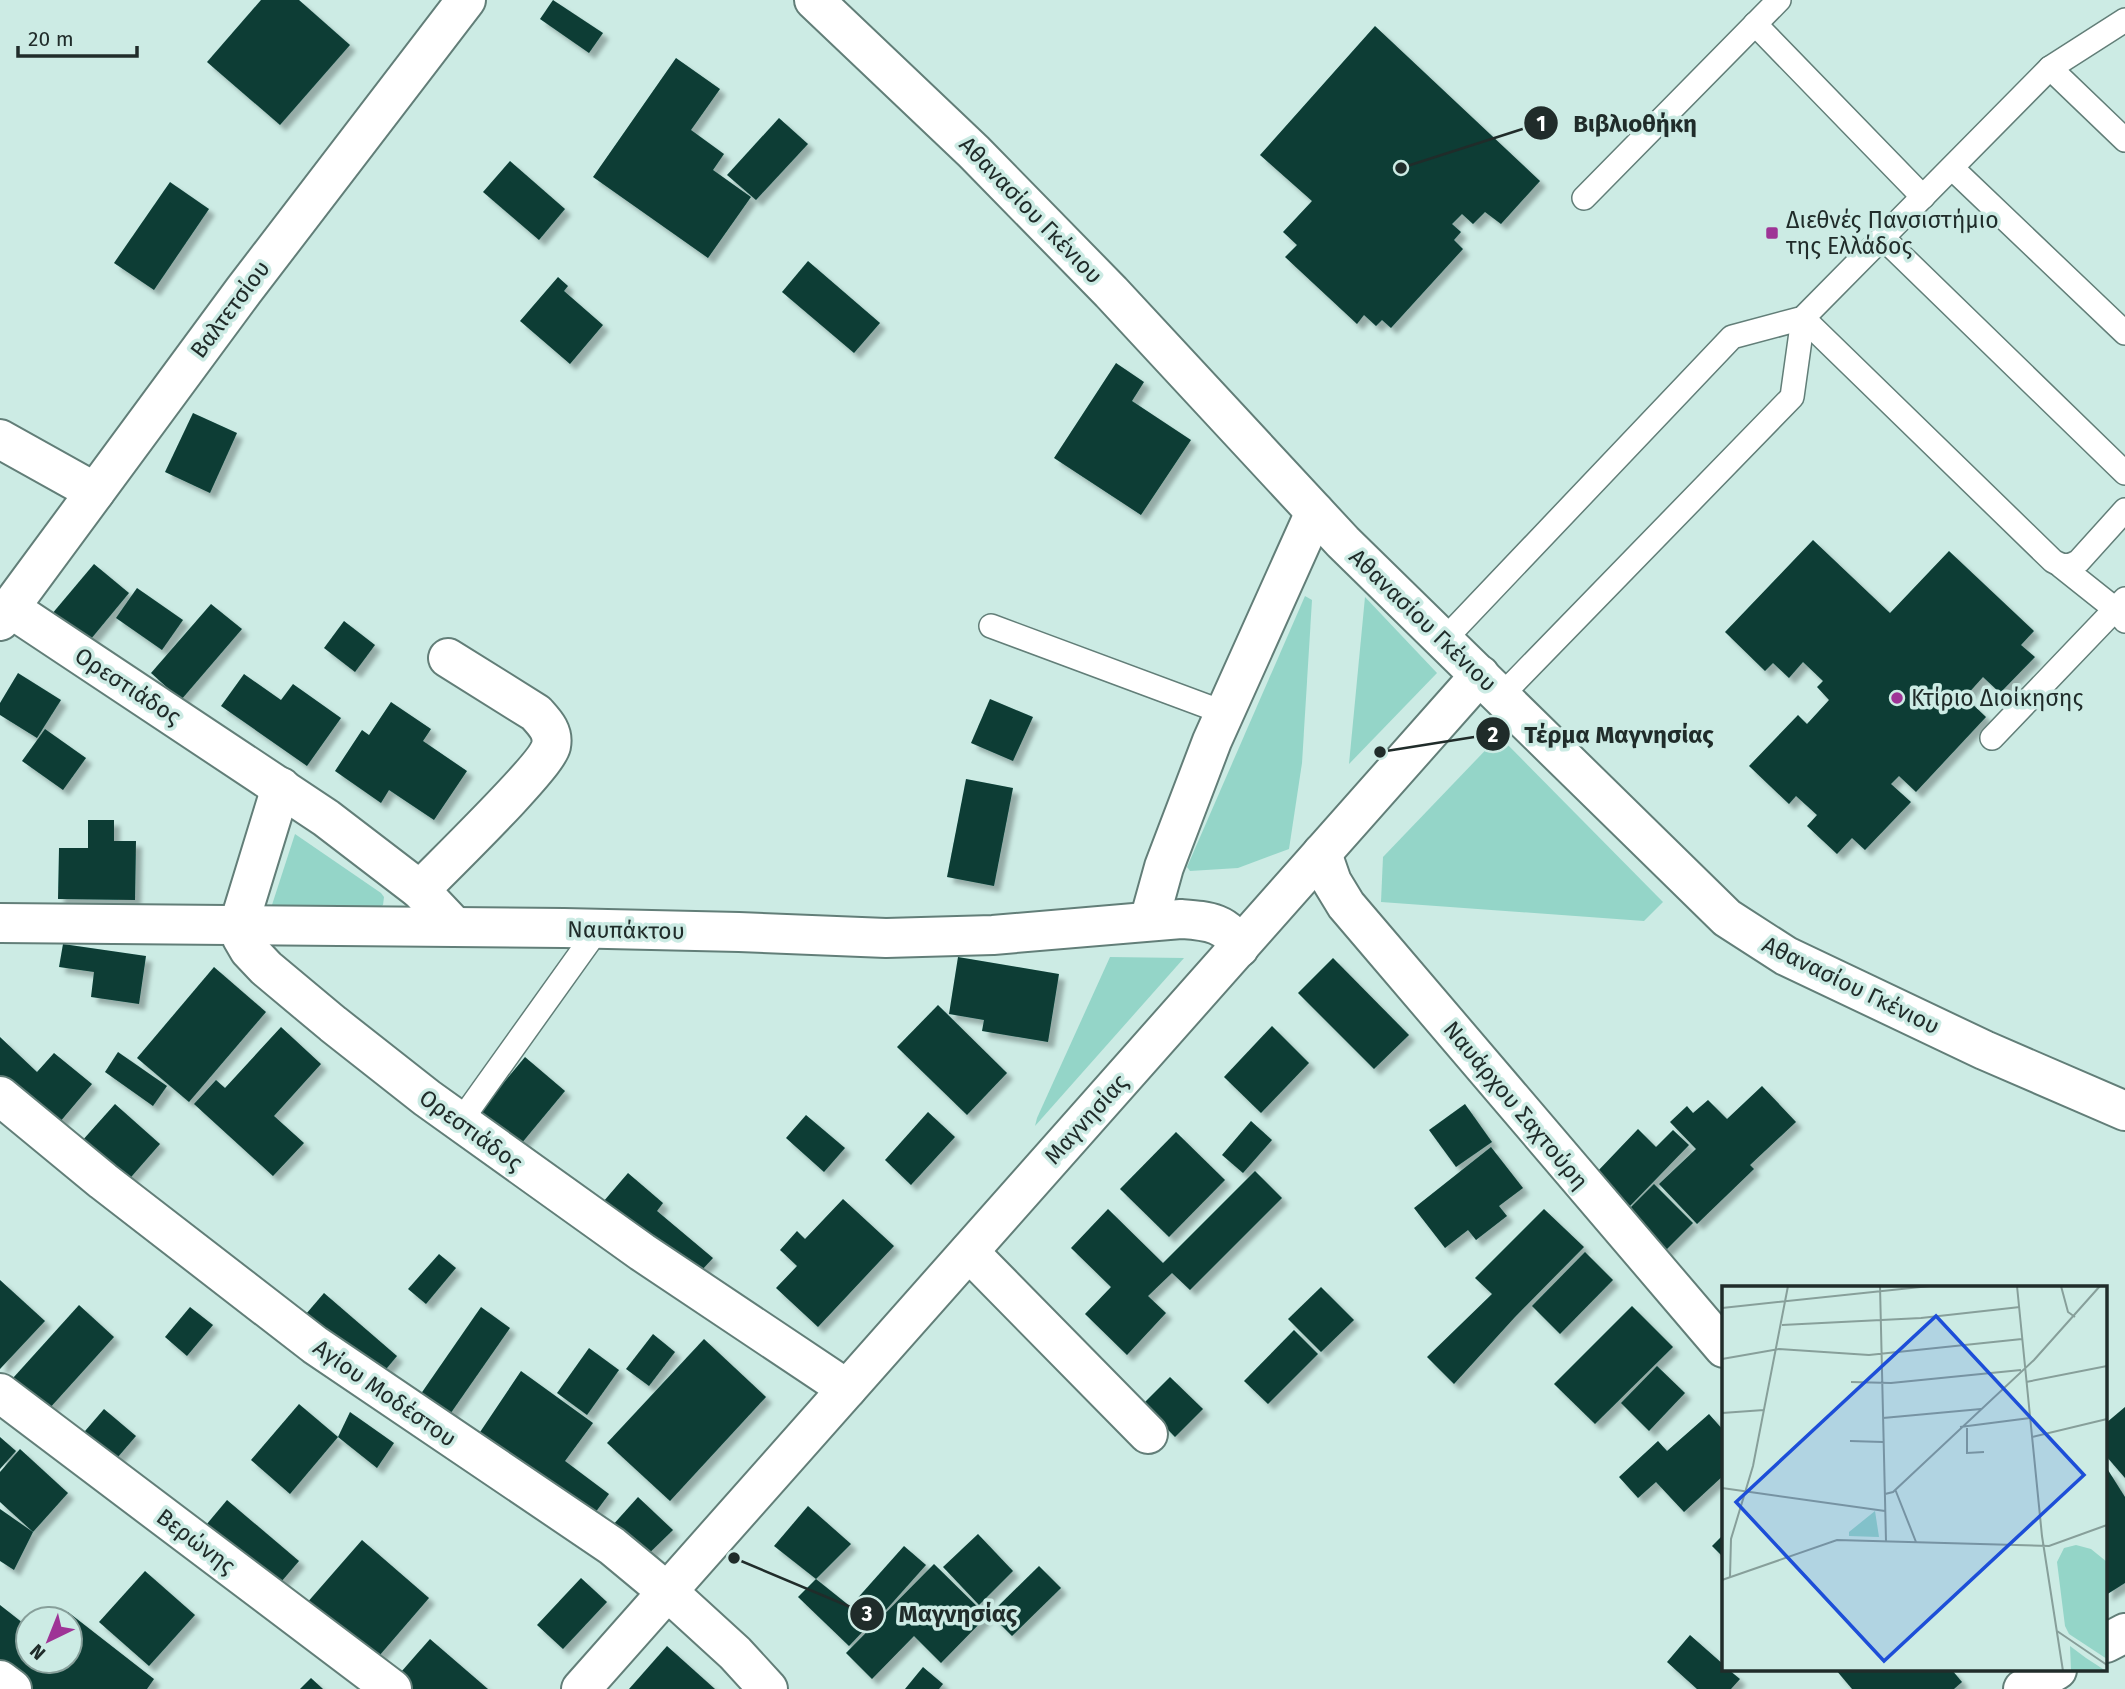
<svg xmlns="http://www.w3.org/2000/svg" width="2125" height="1689" font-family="'Fira Sans',sans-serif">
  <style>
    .green { fill: #94d5c8 }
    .building { fill: #093d35; filter: url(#shadow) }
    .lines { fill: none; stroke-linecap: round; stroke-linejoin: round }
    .service-casing { stroke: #627e78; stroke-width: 26 }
    .minor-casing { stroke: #627e78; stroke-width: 42 }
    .tertiary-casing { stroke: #627e78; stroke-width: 42 }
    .service { stroke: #fff; stroke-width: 23 }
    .minor { stroke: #fff; stroke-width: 38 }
    .tertiary { stroke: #fff; stroke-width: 38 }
    .poi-dot { fill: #9e3496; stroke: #ccebe4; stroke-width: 2.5 }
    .labels { text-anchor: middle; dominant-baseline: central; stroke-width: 7; stroke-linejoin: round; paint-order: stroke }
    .street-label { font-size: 23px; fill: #202c2a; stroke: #ccebe4 }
    .poi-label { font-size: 23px; fill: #202c2a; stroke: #ccebe4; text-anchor: start }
    .inset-road { fill: none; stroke: #879f9a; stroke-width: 2 }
    .view { fill: #1d4ed8; fill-opacity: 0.15; stroke: #1d4ed8; stroke-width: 3.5 }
    .inset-edge { fill: none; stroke: #202c2a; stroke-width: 3.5 }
    .leader { fill: none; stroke: #202c2a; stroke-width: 2.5 }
    .callout-dot { fill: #202c2a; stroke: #ccebe4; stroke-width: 2.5 }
    .mark-label { font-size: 21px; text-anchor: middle; font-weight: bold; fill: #fff }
    .callout-label { font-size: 24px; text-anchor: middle; font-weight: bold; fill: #202c2a; stroke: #ccebe4; stroke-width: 7; stroke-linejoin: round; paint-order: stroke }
  </style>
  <defs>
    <filter id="shadow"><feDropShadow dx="6" dy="6" stdDeviation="2" flood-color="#0004"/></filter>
  </defs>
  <rect width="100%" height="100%" fill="#ccebe4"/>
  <g class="green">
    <polygon points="1305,596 1312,600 1302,763 1289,849 1238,868 1190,871 1187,867"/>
    <polygon points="1365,597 1437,673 1349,764"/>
    <polygon points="1499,736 1663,902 1644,921 1381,902 1383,857"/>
    <polygon points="295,834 381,893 384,897 383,905 378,908 271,908"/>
    <polygon points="1110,957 1184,958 1035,1126 1037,1118"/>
  </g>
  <g class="building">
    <polygon points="261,0 299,0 350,45 280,125 207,62"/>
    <polygon points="553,0 603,33 589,53 540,19"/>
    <polygon points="1375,26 1540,181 1501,224 1485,212 1473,224 1462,214 1452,224 1461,232 1454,240 1463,249 1391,328 1382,320 1376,326 1364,315 1357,324 1285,257 1297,245 1283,232 1312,201 1260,155"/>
    <polygon points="676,58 720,89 691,130 724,154 713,170 751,197 708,258 593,177"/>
    <polygon points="779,118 808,144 756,200 727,175"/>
    <polygon points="510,161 565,209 539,240 483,192"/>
    <polygon points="170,182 209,209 154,290 114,263"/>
    <polygon points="808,261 880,323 854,353 782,292"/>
    <polygon points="558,277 568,286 564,291 603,325 570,364 520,321"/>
    <polygon points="1116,363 1144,382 1132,401 1191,440 1141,515 1054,458"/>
    <polygon points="193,413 237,433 210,493 165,472"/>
    <polygon points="1813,540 1890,613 1949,551 2034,631 2021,645 2035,657 2000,693 1983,677 1965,697 1986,717 1916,792 1899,776 1891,784 1911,802 1865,850 1852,838 1837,854 1807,826 1817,815 1796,796 1789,804 1749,766 1798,715 1807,724 1829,700 1817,687 1823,681 1803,662 1789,678 1773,663 1765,671 1725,632"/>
    <polygon points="94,564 129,593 81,651 46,621"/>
    <polygon points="137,588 183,620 162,650 116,618"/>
    <polygon points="211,604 242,629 181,700 151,673"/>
    <polygon points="344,621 375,645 355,672 324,648"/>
    <polygon points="18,673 61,700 37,738 0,715 0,703"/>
    <polygon points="244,674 281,700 293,684 341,718 307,766 221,706"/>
    <polygon points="990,699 1033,717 1013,761 971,743"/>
    <polygon points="391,702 431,729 423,741 467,771 434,820 389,790 381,803 335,771 362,730 369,735"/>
    <polygon points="45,729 86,758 63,790 22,761"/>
    <polygon points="966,779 1013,788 994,886 947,877"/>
    <polygon points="88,820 114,820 114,841 136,841 135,900 58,899 59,848 88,848"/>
    <polygon points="63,944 146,956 139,1004 91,997 94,972 59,967"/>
    <polygon points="958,957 1059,974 1048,1042 982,1031 984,1020 949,1014"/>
    <polygon points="1333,958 1409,1035 1374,1069 1298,993"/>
    <polygon points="214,967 266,1012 189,1102 137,1058"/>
    <polygon points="938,1005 1007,1073 967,1115 897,1047"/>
    <polygon points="1272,1026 1309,1063 1261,1113 1224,1077"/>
    <polygon points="281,1027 321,1064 274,1116 304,1143 273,1176 194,1104 216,1080 225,1088"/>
    <polygon points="0,1037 37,1072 54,1053 92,1084 48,1136 0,1096"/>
    <polygon points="118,1052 167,1086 153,1106 105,1072"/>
    <polygon points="525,1057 565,1091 516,1150 476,1116"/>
    <polygon points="1762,1086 1796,1122 1750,1165 1754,1169 1697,1224 1659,1184 1696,1149 1670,1122 1687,1106 1693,1113 1708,1100 1727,1119"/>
    <polygon points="115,1104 160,1144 118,1192 73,1151"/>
    <polygon points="1465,1104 1492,1142 1456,1167 1429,1130"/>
    <polygon points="928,1112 955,1137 911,1185 885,1160"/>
    <polygon points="806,1115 845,1148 824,1172 786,1138"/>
    <polygon points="1251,1121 1272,1140 1243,1173 1222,1155"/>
    <polygon points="1638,1129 1656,1147 1673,1130 1689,1145 1630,1206 1596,1173"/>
    <polygon points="1176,1132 1225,1180 1169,1237 1120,1189"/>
    <polygon points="1491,1147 1523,1188 1499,1206 1507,1216 1476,1240 1468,1230 1445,1248 1414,1208"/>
    <polygon points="1255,1171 1282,1198 1190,1290 1172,1273 1148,1296 1166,1313 1127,1355 1085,1314 1111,1287 1071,1248 1108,1209 1163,1263"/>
    <polygon points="628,1173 663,1203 657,1211 713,1258 689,1284 597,1209"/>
    <polygon points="1654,1184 1693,1223 1657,1259 1618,1220"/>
    <polygon points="843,1199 894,1246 818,1327 776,1288 797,1266 780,1250 797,1231 805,1239"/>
    <polygon points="1544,1209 1584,1247 1515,1317 1454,1384 1427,1357 1492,1294 1475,1278"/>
    <polygon points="1585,1252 1613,1280 1560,1334 1532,1306"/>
    <polygon points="439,1254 456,1268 426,1304 408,1289"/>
    <polygon points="0,1280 45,1321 0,1369"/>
    <polygon points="1321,1287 1354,1320 1321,1352 1288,1319"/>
    <polygon points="324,1293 397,1356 372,1386 294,1328"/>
    <polygon points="79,1305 114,1337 39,1420 4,1388"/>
    <polygon points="1632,1306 1673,1347 1595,1424 1554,1384"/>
    <polygon points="190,1307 213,1325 187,1356 165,1337"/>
    <polygon points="481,1307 510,1328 439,1430 409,1411"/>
    <polygon points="1294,1330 1318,1354 1268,1404 1244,1381"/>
    <polygon points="653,1334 675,1352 649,1386 626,1369"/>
    <polygon points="704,1339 766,1397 670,1501 607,1443"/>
    <polygon points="589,1348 619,1370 587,1415 557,1393"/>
    <polygon points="1657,1366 1685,1393 1649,1431 1621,1403"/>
    <polygon points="521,1371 593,1423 565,1461 609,1494 595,1513 468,1450"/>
    <polygon points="1170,1377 1203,1409 1175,1437 1143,1404"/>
    <polygon points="299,1404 338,1437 290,1494 251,1460"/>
    <polygon points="2125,1407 2125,1478 2106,1456 2106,1423"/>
    <polygon points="104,1409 136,1436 105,1472 73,1445"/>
    <polygon points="350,1412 394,1443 377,1468 338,1437"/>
    <polygon points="1709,1414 1724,1431 1724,1475 1684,1512 1656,1482 1638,1498 1619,1477 1658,1441 1667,1451"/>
    <polygon points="0,1437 16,1451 0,1469"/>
    <polygon points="20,1449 68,1493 33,1532 0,1502 0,1472"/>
    <polygon points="2108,1470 2125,1497 2125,1583 2106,1595 2106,1471"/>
    <polygon points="638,1497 673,1530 636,1566 603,1536"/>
    <polygon points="227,1500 299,1561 269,1596 196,1537"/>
    <polygon points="808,1506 851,1544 816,1579 774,1546"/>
    <polygon points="0,1509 33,1532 14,1570 0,1561"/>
    <polygon points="978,1534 1013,1571 979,1605 943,1567"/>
    <polygon points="1724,1534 1724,1558 1712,1546"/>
    <polygon points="362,1540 429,1598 373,1663 306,1604"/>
    <polygon points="904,1546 926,1565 877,1620 855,1601"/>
    <polygon points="934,1564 987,1616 941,1663 914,1636 872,1679 846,1653"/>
    <polygon points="1039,1566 1061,1588 1012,1636 990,1614"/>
    <polygon points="145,1571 195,1615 149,1666 99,1622"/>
    <polygon points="581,1578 607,1602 563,1649 537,1625"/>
    <polygon points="816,1579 871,1623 849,1646 798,1597"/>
    <polygon points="0,1605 28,1627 28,1661 70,1661 70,1619 63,1619 68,1612 154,1679 147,1689 10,1689 0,1681"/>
    <polygon points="1690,1635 1724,1665 1724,1670 1729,1670 1740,1679 1731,1689 1697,1689 1667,1662"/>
    <polygon points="430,1639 488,1689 404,1689 394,1680"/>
    <polygon points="667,1646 715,1689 629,1689"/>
    <polygon points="923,1667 943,1684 939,1689 905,1689"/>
    <polygon points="1836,1670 1952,1670 1962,1682 1954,1689 1852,1689"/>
    <polygon points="311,1678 323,1689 300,1689"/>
  </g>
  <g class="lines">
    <defs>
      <g id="service">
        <polyline points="1755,24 1923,197"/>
        <polyline points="2050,68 2125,140"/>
        <polyline points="1952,168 2125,333"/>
        <polyline points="1584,198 1779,0"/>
        <polyline points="1883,238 2125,473"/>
        <path d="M1803,318L2053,561C2063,567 2069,567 2079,561L2125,510"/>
        <polyline points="2061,566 2115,609 2125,621"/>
        <polyline points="991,626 1225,713"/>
        <polyline points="1444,640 1732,337 1803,318 2050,68 2125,20"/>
        <polyline points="1501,696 1792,397 1803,318"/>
        <polyline points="1992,738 2125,599"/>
        <polyline points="460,1122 598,929"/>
      </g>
      <g id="minor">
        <polyline points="0,439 95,492"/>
        <polyline points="10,608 326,818 420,890 455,927"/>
        <polyline points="281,787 239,924 242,938 249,950 266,968 333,1024 427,1098 642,1252 847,1389"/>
        <polyline points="1322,853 1332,882 1346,905 1724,1348"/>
        <path d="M420,890C441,868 546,767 551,746C554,732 545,723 536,713L448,658"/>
        <polyline points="1149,921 1164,867 1212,741 1315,512"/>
        <path d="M0,923L564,928L739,932L886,938L993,935L1181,919C1207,921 1228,922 1239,948"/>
        <polyline points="0,1096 103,1181 315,1345 612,1546 677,1600 735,1653 768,1689"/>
        <polyline points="969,1252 1148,1434"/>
        <polyline points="0,1393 392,1689"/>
        <polyline points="2106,1643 2125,1633"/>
        <polyline points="0,1680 12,1689"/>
        <polyline points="581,1689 1480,675"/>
        <polyline points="2023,1689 2057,1670"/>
      </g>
      <g id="tertiary">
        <polyline points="814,0 974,152 1111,292 1343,542 1727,918 1786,956 1984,1050 2125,1111"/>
        <polyline points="0,621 244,290 466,0"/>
      </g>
    </defs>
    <use href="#service" class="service-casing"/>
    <use href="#minor" class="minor-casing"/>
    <use href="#tertiary" class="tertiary-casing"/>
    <use href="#service" class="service"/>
    <use href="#minor" class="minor"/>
    <use href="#tertiary" class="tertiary"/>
  </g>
  <g class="poi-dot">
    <rect x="1765" y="226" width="14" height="14" rx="3.5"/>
    <circle cx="1897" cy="698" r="7"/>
  </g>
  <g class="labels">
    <g class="street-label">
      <text transform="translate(1031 210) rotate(46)">Αθανασίου Γκένιου</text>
      <text transform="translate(230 309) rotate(-53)">Βαλτετσίου</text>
      <text transform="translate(1423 620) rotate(44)">Αθανασίου Γκένιου</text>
      <text transform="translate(128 686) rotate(33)">Ορεστιάδος</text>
      <text transform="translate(626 930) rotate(1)">Ναυπάκτου</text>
      <text transform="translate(1851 985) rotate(26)">Αθανασίου Γκένιου</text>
      <text transform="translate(1516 1105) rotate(50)">Ναυάρχου Σαχτούρη</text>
      <text transform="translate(1086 1119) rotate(-48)">Μαγνησίας</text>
      <text transform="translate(471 1130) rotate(36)">Ορεστιάδος</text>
      <text transform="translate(385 1393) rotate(35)">Αγίου Μοδέστου</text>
      <text transform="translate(196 1541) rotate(37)">Βερώνης</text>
    </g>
    <g class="poi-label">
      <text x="1786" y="220">Διεθνές Πανσιστήμιο<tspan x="1786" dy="26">της Ελλάδος</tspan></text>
      <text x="1911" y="698">Κτίριο Διοίκησης</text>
    </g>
  </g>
  <g transform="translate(1722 1286)">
    <rect width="385" height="385" fill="#ccebe4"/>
    <path d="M153,225L157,251L127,250V246ZM354,259L369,263L385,276V373L347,348L343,340L335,276L342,262ZM348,360L364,372L384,385H349Z" fill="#94d5c8"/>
    <path class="inset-road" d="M158,0L164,255M295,0L320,250L341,385M339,0L346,26L353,31M0,22L208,0M60,39L199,32L298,21M0,73L57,63L147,69L300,53M129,96L169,97L299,84M304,96L385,80M0,127L42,124M161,132L259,123M238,141L308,132M245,142V167L262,166M310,151L385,133M128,155L161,156M0,202L163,225M173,203L194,256M163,208L171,206L312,74L378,0M8,291L9,253L31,180L66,0M0,294L115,254L327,260L385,239M335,345L385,379"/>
    <path class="view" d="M214,30L362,189L162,375L14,216Z"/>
    <rect width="385" height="385" class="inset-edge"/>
  </g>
  <path class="leader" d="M1401 168L1541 123M1380 752L1493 734M734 1558L867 1614"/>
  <g class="callout-dot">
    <circle cx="1401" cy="168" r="7"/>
    <circle cx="1380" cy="752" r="7"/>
    <circle cx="734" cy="1558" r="7"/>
    <circle cx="1541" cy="123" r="18"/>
    <circle cx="1493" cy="734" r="18"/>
    <circle cx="867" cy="1614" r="18"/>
  </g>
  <g class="mark-label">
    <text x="1541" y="131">1</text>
    <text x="1493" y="742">2</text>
    <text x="867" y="1621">3</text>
  </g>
  <g class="callout-label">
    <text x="1635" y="132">Βιβλιοθήκη</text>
    <text x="1619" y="743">Τέρμα Μαγνησίας</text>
    <text x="958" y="1622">Μαγνησίας</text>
  </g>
  <g transform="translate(49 1640) rotate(223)"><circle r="33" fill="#ccebe4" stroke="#879f9a" stroke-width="2"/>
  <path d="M0-5L12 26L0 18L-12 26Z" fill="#9e3496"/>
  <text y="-10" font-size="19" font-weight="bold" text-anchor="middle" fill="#202c2a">N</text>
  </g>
  <path d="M18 46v10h119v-10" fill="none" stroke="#202c2a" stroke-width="3.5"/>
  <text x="28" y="46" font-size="21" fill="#202c2a" stroke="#ccebe4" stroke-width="5" paint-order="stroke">20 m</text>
</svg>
